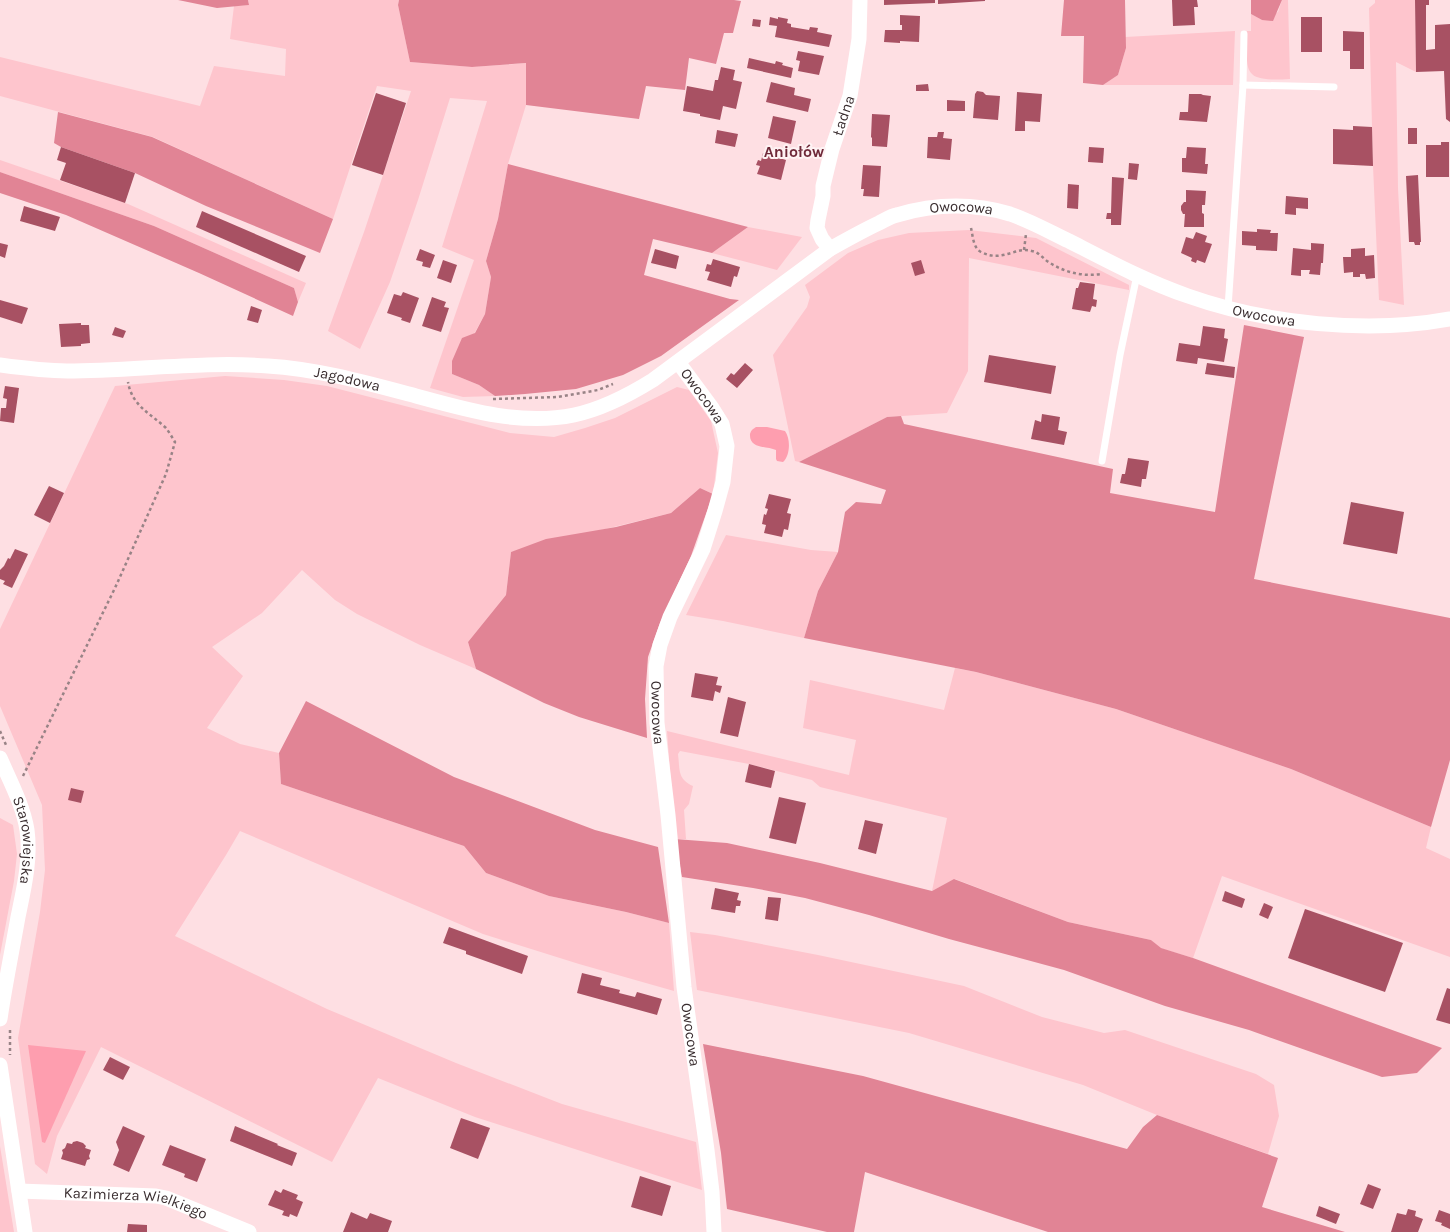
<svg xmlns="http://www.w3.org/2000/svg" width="1450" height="1232" font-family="Karla,sans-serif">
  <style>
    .green { fill: #fec5cd }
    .forest { fill: #e18495 }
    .water { fill: #fe9eaf }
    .building { fill: #a85163 }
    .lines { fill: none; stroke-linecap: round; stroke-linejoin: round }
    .path { stroke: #988386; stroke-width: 2.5; stroke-dasharray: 3 3; stroke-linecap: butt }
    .lane { stroke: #fff; stroke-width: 7 }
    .street { stroke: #fff; stroke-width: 15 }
    .labels { text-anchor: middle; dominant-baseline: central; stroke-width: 4; stroke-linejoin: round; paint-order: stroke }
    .street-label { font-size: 15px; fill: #3a2e30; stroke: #fef2f3 }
    .neighbourhood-label { font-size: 16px; font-weight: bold; fill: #6f2939; stroke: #fef2f3 }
  </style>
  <rect width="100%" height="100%" fill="#fedfe3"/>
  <g class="green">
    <polygon points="248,0 399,0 398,5 410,62 472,67 527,63 526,105 508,164 498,219 486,261 491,277 485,314 452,374 479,385 495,396 463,397 430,388 474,260 442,247 487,101 450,98 418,200 390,282 360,349 328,331 364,232 411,91 377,86 333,219 153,137 0,96 0,57 200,106 214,66 285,76 286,49 230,39 234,6 249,5"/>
    <path d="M1282,0H1288L1290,79C1241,82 1247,73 1247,31H1251V14L1262,20L1278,12Z"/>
    <polygon points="1375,0 1415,0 1416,72 1396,62 1398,188 1404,305 1379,300 1373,166 1369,8 1375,3"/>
    <polygon points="1235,31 1233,85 1103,85 1118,75 1126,48 1125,37"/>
    <polygon points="0,160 128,204 306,283 298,302 294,288 154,226 0,172"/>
    <polygon points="748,227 802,237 777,270 712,253"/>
    <polygon points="969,230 1036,238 1129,285 1129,290 969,258 968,371 947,413 887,417 799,462 795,461 773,355 807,307 810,297 805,285 848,253 878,240 909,233"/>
    <polygon points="225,376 284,380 327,386 510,433 554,437 585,428 615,418 677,387 689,390 711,421 718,453 713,494 700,488 671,513 511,552 506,595 468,642 476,669 420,645 357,614 335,600 302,570 262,613 212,647 243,676 207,728 240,744 279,753 281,784 464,846 486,873 549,896 626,912 669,923 674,991 579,964 483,934 240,831 226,855 175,936 327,1009 456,1063 562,1104 696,1142 702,1190 475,1117 378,1078 332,1162 101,1047 57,1136 47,1174 35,1164 18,1038 40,912 45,870 42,805 0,706 0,629 115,386"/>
    <polygon points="726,535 811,550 838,552 818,591 804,638 723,621 686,615"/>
    <path d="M955,668L976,672L1116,709L1291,769L1431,827L1426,848L1450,859V957L1222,876L1193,958L1160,948L1151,940L1068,922L955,879L932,891L947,818L820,787L812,780L749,764L680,751L678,754C680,769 677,779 693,786L689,804L684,810L686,839H675L667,731L849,775L856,740L803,728L810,680L944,710Z"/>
    <polygon points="0,818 13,825 17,854 14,881 0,955"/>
    <polygon points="690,932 715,935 818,955 964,986 1042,1017 1104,1033 1125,1030 1256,1074 1274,1085 1279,1116 1268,1154 1157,1115 1083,1085 909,1033 697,990"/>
    <polygon points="0,1146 14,1232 0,1232"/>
  </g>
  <g class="forest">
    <polygon points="178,0 248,0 249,5 217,8"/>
    <polygon points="399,0 734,0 741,1 733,33 724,33 716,64 689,58 685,90 646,86 639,119 526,105 526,63 472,67 410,62 398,5"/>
    <polygon points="1064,0 1125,0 1126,48 1118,75 1103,85 1083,83 1084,36 1061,36"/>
    <polygon points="1251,0 1282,0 1273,21 1262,20 1251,14"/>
    <polygon points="58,112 152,137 333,219 320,253 206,206 135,173 61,147 54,143"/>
    <polygon points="508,164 748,227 712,253 653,239 644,275 730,299 739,300 661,356 623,375 576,389 525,394 495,396 479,385 452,374 452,361 462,338 475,333 485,314 491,277 486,261 498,219"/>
    <polygon points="0,172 154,226 294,288 298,302 293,316 199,273 66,215 0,193"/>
    <polygon points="1244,325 1304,337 1254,579 1450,618 1450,760 1431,827 1291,769 1116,709 976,672 804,638 818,591 838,552 845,512 856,502 881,504 886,490 799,462 887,417 901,416 904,424 1113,469 1110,493 1215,512"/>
    <polygon points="700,488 713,494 691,556 660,623 648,657 645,699 647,738 579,717 544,703 476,669 468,642 506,595 511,552 546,539 616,527 671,513"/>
    <polygon points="306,701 454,777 595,830 658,847 669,923 626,912 549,896 486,873 464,846 281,784 279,753"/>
    <polygon points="675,839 727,843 820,863 932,891 954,879 1068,922 1151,940 1161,948 1193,958 1442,1048 1417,1073 1382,1077 1249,1030 1165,1006 1064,970 949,939 869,915 805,898 753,888 682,877"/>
    <polygon points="703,1044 863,1076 1127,1149 1143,1127 1157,1115 1278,1158 1262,1207 1345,1232 1048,1232 865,1172 854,1232 827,1232 727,1209 721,1153"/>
  </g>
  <g class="water">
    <path d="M756,427H767L785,431C791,439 790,456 783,462L777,461L776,459V450C767,446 749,449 750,434C751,430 753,429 756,427Z"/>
    <polygon points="28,1045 86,1051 45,1143 42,1142"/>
  </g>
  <g class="building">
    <polygon points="884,0 935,0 935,3 884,5"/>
    <polygon points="938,0 985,0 985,1 938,4"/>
    <polygon points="1172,0 1197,0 1198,7 1194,7 1195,25 1173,26"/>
    <polygon points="1415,0 1429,0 1429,5 1426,5 1426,50 1435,49 1435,25 1450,24 1450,122 1446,119 1444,71 1416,72"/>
    <polygon points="900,15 920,16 919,42 900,41 900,43 884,42 885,30 902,30 902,25 900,25"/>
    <polygon points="770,17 778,19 778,17 788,19 787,23 791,24 791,27 809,30 810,27 818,28 817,32 832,35 829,47 775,37 777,26 769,25"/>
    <rect x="1301" y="17" width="21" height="35"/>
    <polygon points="753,19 761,20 760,27 752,26"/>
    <polygon points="1343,31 1364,32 1364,69 1350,69 1350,51 1343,51"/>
    <polygon points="798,51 824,56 819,75 798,71 800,61 796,60"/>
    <polygon points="749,58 775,64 776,61 783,63 782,65 793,68 791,78 747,68"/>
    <polygon points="721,67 735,70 733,80 742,82 736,109 723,106 720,120 700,116 700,114 683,111 687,86 713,91 715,80 718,80"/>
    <polygon points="771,82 795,88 794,95 811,99 808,112 766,102"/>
    <polygon points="928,84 929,91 916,91 916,85"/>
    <polygon points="977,91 983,92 986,95 1000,96 998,120 973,118 975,94"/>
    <polygon points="1017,92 1042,94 1040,122 1025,121 1025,131 1015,131"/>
    <polygon points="376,93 406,103 383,175 352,165"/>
    <polygon points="1189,94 1201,94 1203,95 1211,96 1207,122 1179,120 1180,112 1188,112"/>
    <polygon points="947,100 965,101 965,111 947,111"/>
    <polygon points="872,114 890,115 887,147 872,146 872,138 871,137"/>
    <polygon points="773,116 796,121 791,144 768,138"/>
    <polygon points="1353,126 1372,127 1373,166 1333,164 1333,129 1353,130"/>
    <rect x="1408" y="128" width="9" height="16"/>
    <polygon points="717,130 738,134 735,147 715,143"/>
    <polygon points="938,132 944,132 943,138 952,139 950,160 927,158 928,137 937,137"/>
    <polygon points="1441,142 1449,142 1449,177 1426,177 1426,145 1441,145"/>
    <polygon points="61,147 135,173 125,203 60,180 66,163 57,160"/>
    <polygon points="1089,147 1104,148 1103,163 1088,162"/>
    <polygon points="1187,147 1206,148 1205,164 1208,164 1207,174 1182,172 1182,158 1186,158"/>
    <polygon points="763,153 786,160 781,180 757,174 760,166 756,165 758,160 761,161"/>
    <polygon points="1129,163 1139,164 1137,180 1128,179"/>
    <polygon points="863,165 881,166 879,197 863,196 864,189 861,189"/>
    <polygon points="1418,175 1421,242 1420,242 1420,245 1415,245 1414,242 1409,242 1406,176"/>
    <polygon points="1112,177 1124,178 1121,225 1111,225 1111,219 1106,219 1107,213 1111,213"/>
    <polygon points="1068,184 1079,185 1078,209 1067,208"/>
    <polygon points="1186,190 1206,191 1205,205 1202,205 1202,213 1204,214 1204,227 1184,227 1185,214 1183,214 1181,210 1181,206 1184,202 1186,202"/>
    <polygon points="1286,196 1308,198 1308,209 1296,208 1296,215 1285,214"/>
    <polygon points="24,206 60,217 55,231 20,221"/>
    <polygon points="202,211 306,256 299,272 196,227"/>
    <polygon points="1257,229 1271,230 1270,233 1278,233 1277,251 1256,250 1256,246 1242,245 1242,231 1257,232"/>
    <polygon points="1196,232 1207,236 1205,242 1212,244 1205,263 1197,260 1196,263 1191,261 1192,258 1181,253 1186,237 1193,239"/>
    <polygon points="0,243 8,245 5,258 0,256"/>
    <polygon points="1311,243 1324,244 1323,263 1321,263 1320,275 1309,274 1310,270 1301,270 1301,276 1291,275 1293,248 1311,250"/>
    <polygon points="1365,248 1365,256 1374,255 1375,278 1366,279 1365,274 1360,274 1360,277 1353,277 1353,272 1344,273 1343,257 1351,257 1351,249"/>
    <polygon points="420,249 435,255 430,268 422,266 423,262 416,260"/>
    <polygon points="655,249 679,256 676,269 651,263"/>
    <polygon points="713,259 740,267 737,277 734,276 731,287 707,280 710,272 705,271 707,264 711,265"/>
    <polygon points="443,260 457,265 451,283 437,278"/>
    <polygon points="921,260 925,273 915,276 911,263"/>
    <polygon points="1080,282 1095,284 1093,299 1097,300 1096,307 1092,306 1090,312 1072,309 1076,288 1078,288"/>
    <polygon points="403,292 419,298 410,323 401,320 402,318 387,313 394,294 401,296"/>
    <polygon points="432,297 446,302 444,307 449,308 441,332 422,326"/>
    <polygon points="0,300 28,308 22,324 0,317"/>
    <polygon points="251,306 262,310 258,323 247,320"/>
    <polygon points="81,323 81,325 89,325 90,343 81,344 81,346 61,347 59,324"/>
    <polygon points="1203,326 1225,329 1224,338 1228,339 1224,362 1198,358 1197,364 1176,361 1179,343 1200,346"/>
    <polygon points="115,327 126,331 123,338 112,335"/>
    <polygon points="989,355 1056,366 1051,394 984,382"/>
    <polygon points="745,363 753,370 737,388 726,379 731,373 734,375"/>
    <polygon points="1207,363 1235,367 1234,378 1205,374"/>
    <polygon points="5,386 19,388 14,423 0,421 1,408 6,408 7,399 3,398"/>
    <polygon points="1042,414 1060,417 1058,430 1067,432 1064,445 1031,439 1035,420 1041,422"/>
    <polygon points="1128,458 1149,461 1146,479 1142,479 1141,487 1120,483 1122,474 1125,474"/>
    <polygon points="49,486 64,493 50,523 34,515"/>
    <polygon points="769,494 791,499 787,513 791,514 788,530 784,529 782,537 764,533 766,525 762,524 764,514 766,515 768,509 765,508"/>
    <polygon points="1351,502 1404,512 1397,554 1343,544"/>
    <polygon points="15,549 28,554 12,588 3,584 5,581 0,579 0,570 4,566 8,558 10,559"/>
    <polygon points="695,673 718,677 716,685 722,686 720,693 715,691 713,701 691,697"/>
    <polygon points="728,697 746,702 738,737 720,733"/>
    <polygon points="749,764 775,771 771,788 745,782"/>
    <polygon points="71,788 84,791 81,803 68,800"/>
    <polygon points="779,797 806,803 796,844 769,838"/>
    <polygon points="865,820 883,824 876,854 858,849"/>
    <polygon points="715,888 739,893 737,900 741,901 740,906 736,906 735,913 711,909"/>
    <polygon points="1225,891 1245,899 1242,908 1222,901"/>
    <polygon points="768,897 781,898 778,921 765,919"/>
    <polygon points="1264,903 1273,907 1268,919 1259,915"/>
    <polygon points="1305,909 1403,943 1385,992 1288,958"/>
    <polygon points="449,927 528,956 522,974 466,954 466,951 443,943"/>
    <polygon points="582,973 602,978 600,985 620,990 619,993 635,997 637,992 662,999 657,1015 577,993"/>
    <polygon points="1447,988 1450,989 1450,1024 1436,1020"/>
    <polygon points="110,1057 130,1067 123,1080 103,1070"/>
    <polygon points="461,1118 490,1128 478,1159 450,1148"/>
    <polygon points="123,1126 145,1136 129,1172 113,1165 119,1150 116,1142"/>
    <polygon points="235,1126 278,1144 277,1145 297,1153 292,1166 230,1141"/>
    <polygon points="77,1141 83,1143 86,1146 85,1148 91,1150 89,1156 90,1159 87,1160 85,1166 61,1159 63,1153 62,1150 65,1148 67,1143 72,1144 73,1142"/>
    <polygon points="170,1145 206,1159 197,1182 184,1177 185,1174 162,1165"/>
    <polygon points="640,1176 671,1186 662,1216 631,1207"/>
    <polygon points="1368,1184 1381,1189 1373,1209 1360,1204"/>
    <polygon points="283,1189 298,1195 296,1199 303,1202 297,1217 290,1214 289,1217 282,1215 284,1211 268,1205 275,1190 281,1193"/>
    <polygon points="1319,1206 1340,1214 1336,1224 1316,1216"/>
    <polygon points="1408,1209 1416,1211 1415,1216 1423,1219 1418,1232 1391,1232 1397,1213 1406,1215"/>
    <polygon points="1439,1210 1450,1214 1450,1229 1441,1225 1442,1223 1435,1221"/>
    <polygon points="351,1212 367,1219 370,1213 392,1221 388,1232 343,1232"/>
    <polygon points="128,1224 147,1225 147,1232 127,1232"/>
  </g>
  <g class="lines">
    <g class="path">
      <path d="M971,228C973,236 973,248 981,252C1002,263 1016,246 1032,251C1038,252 1042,257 1047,261C1063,272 1082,277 1102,274"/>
      <polyline points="1024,250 1026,234"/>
      <polyline points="493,399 558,397 598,390 613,384"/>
      <polyline points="0,731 6,745"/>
      <path d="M23,776L115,588L166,474L175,442C172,437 169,432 166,428C150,413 132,406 128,382"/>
      <polyline points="10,1030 10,1055"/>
    </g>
    <g class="lane">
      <polyline points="1243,85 1334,87"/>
      <polyline points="1228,308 1243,85 1244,34"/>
      <polyline points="1102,461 1120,355 1137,275"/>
    </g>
    <g class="street">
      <path id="s1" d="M830,249L822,239L817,228L818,220L823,196V186L832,149L850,96L859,39L860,0"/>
      <path id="s2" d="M678,362L712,408L722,424L727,446L723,482L715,511L703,549L670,617L660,645L656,666L657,723L668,815L684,987L707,1150L712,1192L714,1232"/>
      <path id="s3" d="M0,365C22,368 45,371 67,371C134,371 201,361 268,366C318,369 367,383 416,396C467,410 521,426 574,415C602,409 629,395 653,380L830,249C846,240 862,231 879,223C885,220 891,216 897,215C934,204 973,203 1010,214C1031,221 1050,232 1069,241C1108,261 1147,282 1188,296C1267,324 1368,334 1450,319"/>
      <path id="s4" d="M0,758C10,781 23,805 27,830C31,859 24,888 18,917C12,951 5,985 0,1019"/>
      <polyline points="0,1065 25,1232"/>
      <path id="s5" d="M19,1191L156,1196L166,1198L249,1232"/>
    </g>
  </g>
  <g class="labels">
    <g class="street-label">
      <text stroke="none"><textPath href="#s1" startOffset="141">Ładna</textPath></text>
      <text stroke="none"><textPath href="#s3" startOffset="1028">Owocowa</textPath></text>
      <text stroke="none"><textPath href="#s3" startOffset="1352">Owocowa</textPath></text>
      <text stroke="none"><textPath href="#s3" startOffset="349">Jagodowa</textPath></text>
      <text stroke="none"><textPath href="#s2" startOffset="42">Owocowa</textPath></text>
      <text stroke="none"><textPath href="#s2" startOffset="378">Owocowa</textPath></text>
      <text stroke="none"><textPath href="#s4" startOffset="87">Starowiejska</textPath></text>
      <text stroke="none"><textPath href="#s2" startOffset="702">Owocowa</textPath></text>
      <text stroke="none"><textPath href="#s5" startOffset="118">Kazimierza Wielkiego</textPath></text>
    </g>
    <g class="neighbourhood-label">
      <text x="794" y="151">Aniołów</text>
    </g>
  </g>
</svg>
